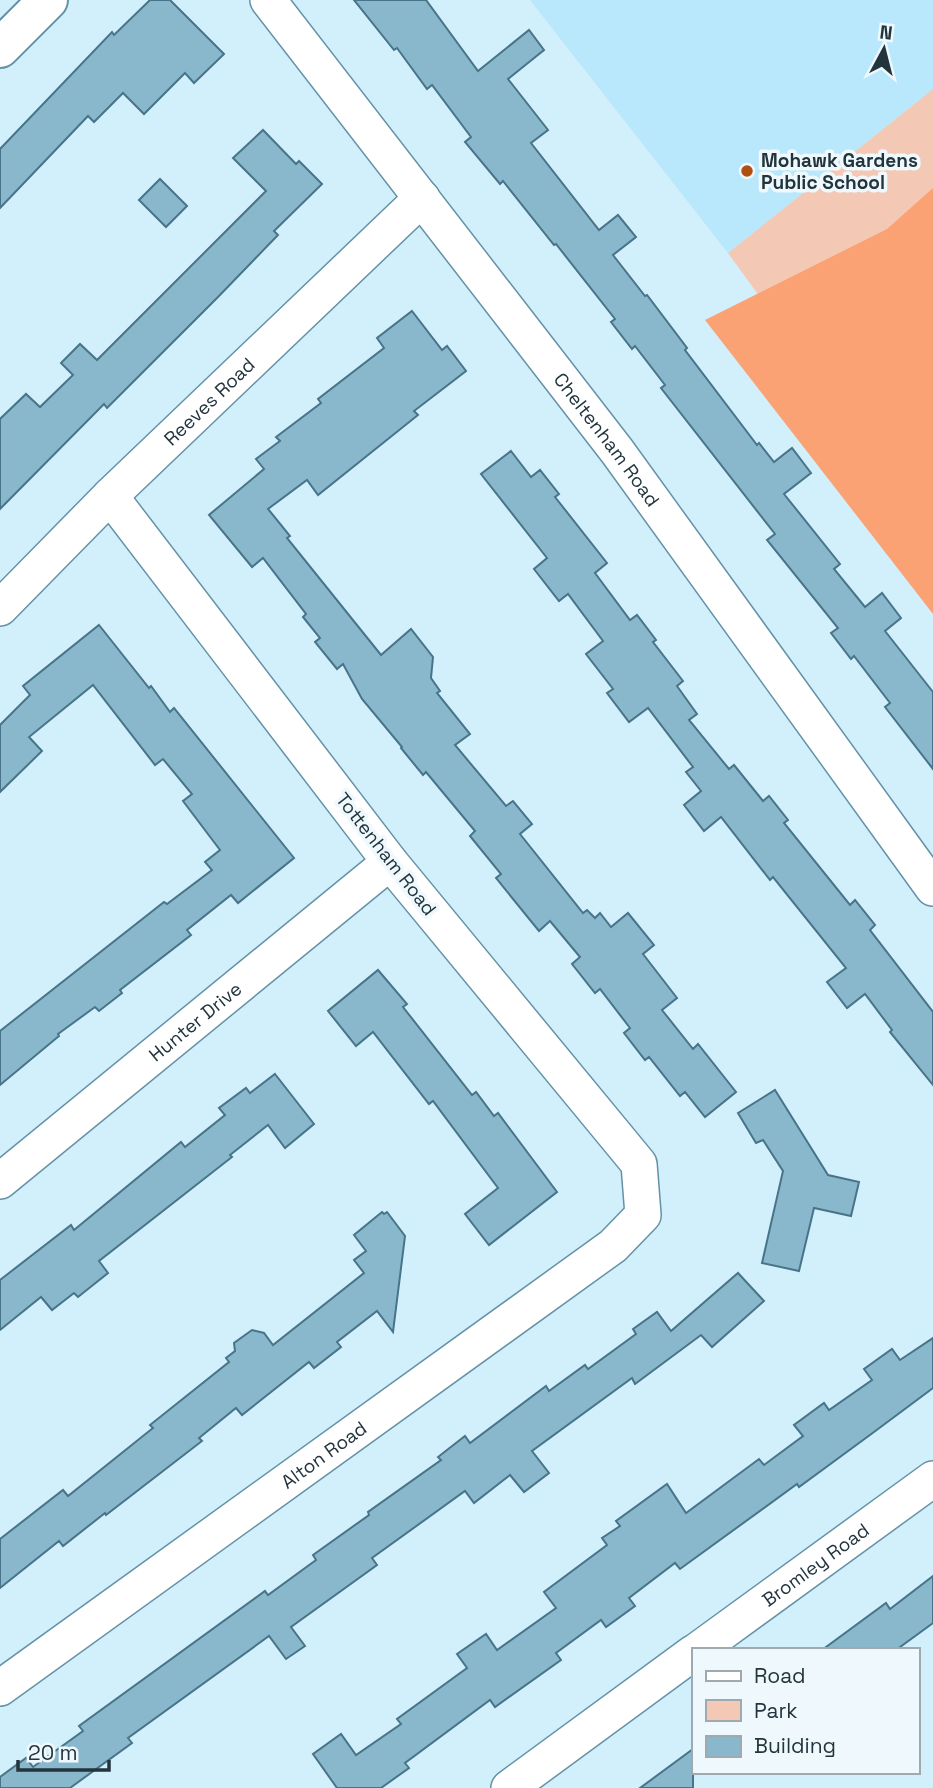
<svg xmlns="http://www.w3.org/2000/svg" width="933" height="1788" font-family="'Space Grotesk',sans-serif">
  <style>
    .built { fill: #b9e7fb }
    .green { fill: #f3c9b5 }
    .forest { fill: #fba275 }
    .building { fill: #89b8cd; stroke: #477488; stroke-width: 2 }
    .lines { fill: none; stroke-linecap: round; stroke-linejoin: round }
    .minor-casing { stroke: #6492a6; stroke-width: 38 }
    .tertiary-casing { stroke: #6492a6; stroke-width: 42 }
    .minor { stroke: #fff; stroke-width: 35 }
    .tertiary { stroke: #fff; stroke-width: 38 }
    .poi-dot { fill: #b14f10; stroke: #eff9fd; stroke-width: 2.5 }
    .labels { text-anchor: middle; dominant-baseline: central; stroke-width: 7; stroke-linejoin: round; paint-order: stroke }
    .poi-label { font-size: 19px; font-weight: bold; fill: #22353d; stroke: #eff9fd; text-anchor: start }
    .street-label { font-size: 19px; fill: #22353d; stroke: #eff9fd }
  </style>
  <rect width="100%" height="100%" fill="#d2effc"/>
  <polygon class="built" points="530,0 933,0 933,89 728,253"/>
  <polygon class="green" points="933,89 933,537 728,253"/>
  <polygon class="forest" points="933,188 933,614 705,320 887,229"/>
  <g class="building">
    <polygon points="150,0 170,0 224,54 194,83 185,73 144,114 123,93 94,122 88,116 0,208 0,149 112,32 114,35"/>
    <polygon points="354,0 426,0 478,71 529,30 544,50 508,79 548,130 531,143 599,230 618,215 636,237 613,255 645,296 647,295 687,348 685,350 757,445 759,443 774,462 792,448 811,473 784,494 840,564 834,569 865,607 882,593 901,618 885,631 933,692 933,769 885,707 890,703 854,656 851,659 831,633 838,628 767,540 775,534 661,388 665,385 635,346 632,349 611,322 615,319 556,244 554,245 503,181 500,184 465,142 471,137 432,85 427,89 397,48 394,50"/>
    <polygon points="263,130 296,164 299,161 322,184 274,231 278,235 218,297 107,408 104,404 0,509 0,419 26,394 40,407 73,375 61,363 80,344 97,360 266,191 233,158"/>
    <polygon points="160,179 187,206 166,227 139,200"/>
    <polygon points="412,311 442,350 447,346 466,371 414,411 418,415 318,495 307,480 268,509 290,536 287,538 381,655 411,629 433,657 431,678 440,691 437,693 470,734 455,745 506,806 513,801 532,824 520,834 583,913 587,910 595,918 600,913 611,927 628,913 654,945 643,954 677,998 662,1010 693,1049 698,1044 736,1092 705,1117 685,1092 680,1096 649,1057 645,1060 624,1033 630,1028 600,989 595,993 572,964 580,957 550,921 539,931 496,878 501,874 470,836 475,831 426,772 423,775 401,748 402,747 362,699 343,664 337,669 315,642 320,638 303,617 306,614 263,558 252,567 209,515 264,469 256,459 280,441 276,437 321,403 318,399 384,348 377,338"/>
    <polygon points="511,451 531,477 540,470 559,494 555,497 607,563 595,573 630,620 637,615 656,640 653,642 683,681 677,686 697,714 689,720 729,769 734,765 763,801 769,796 788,820 784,823 850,905 855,900 875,925 870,930 933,1012 933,1085 890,1032 892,1030 865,994 847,1008 827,982 846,968 773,877 770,880 721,817 704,831 684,805 701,791 686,772 693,767 648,708 629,722 607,693 613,689 586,654 603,641 568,594 559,601 534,569 547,558 481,474"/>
    <polygon points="99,625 149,688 151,686 170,712 174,708 294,858 238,903 231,895 187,930 191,935 120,990 122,993 99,1011 95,1007 58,1034 59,1036 0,1085 0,1031 164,902 167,904 212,870 205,862 220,850 183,801 192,794 163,759 155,765 93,685 29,737 42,751 0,792 0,725 30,695 23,686"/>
    <polygon points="378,970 407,1004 403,1007 472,1095 476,1092 494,1116 498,1113 557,1192 489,1245 465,1214 498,1188 433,1101 429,1104 373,1032 356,1046 328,1011"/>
    <polygon points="275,1074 314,1124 285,1148 268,1125 230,1155 232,1157 99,1261 108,1273 78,1297 74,1293 52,1310 41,1297 0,1330 0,1280 71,1225 74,1230 181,1142 185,1147 225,1115 219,1108 246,1088 250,1093"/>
    <polygon points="775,1090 828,1175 859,1182 851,1216 814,1208 799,1271 762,1263 783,1171 763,1140 756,1143 738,1113"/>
    <polygon points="382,1212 384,1214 387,1212 405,1236 393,1332 377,1311 337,1342 341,1347 314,1368 309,1362 242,1415 236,1408 199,1438 202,1441 106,1515 105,1513 63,1546 59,1541 0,1588 0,1539 63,1490 68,1496 153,1428 150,1425 229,1362 226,1358 235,1351 234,1343 252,1330 264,1333 273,1345 364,1273 354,1260 366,1251 354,1235"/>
    <polygon points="738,1273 764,1301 712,1347 701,1335 635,1384 632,1378 532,1451 549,1473 524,1492 510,1475 474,1503 465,1491 372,1558 377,1565 291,1627 305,1646 286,1659 269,1636 128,1738 132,1743 70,1788 0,1788 0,1777 26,1758 33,1767 83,1731 79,1726 265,1591 268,1595 316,1560 313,1555 369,1515 368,1512 441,1460 438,1457 465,1436 470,1443 546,1386 549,1391 585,1365 588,1369 636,1334 633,1329 657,1312 671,1331"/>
    <polygon points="933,1338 933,1388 874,1432 799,1487 797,1484 680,1569 675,1563 629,1598 635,1606 606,1627 601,1620 556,1653 561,1660 495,1707 490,1700 405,1763 409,1768 381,1788 337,1788 313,1754 341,1734 356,1755 401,1724 397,1719 467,1668 457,1654 486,1634 497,1650 556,1608 544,1592 607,1545 602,1538 620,1526 616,1521 667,1484 686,1513 759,1459 764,1465 803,1436 794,1425 824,1403 829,1410 872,1380 864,1369 892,1349 900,1360"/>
    <polygon points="933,1576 933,1623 896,1650 822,1650 886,1603 890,1609"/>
    <polygon points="693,1749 693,1788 640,1788"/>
  </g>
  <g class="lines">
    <defs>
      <g id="minor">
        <path id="s1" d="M268,0L617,451L933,888"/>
        <path id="s2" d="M0,608L110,496L422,198"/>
        <path id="s3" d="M0,1181L390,862"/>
        <path id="s4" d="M698,1650L933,1479"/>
        <path id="s5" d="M0,1688L613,1246L643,1215L639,1164L390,862L110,496"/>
        <polyline points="509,1788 693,1653"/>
      </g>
      <polyline id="tertiary" points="0,48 48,0"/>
    </defs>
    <use href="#minor" class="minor-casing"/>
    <use href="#tertiary" class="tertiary-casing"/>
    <use href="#minor" class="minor"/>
    <use href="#tertiary" class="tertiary"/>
  </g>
  <circle class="poi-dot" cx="747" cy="171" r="7"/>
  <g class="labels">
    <g class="poi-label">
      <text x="761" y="160">Mohawk Gardens<tspan x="761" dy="22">Public School</tspan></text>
    </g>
    <g class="street-label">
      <text stroke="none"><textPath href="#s2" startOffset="294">Reeves Road</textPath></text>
      <text stroke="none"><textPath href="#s1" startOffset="555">Cheltenham Road</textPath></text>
      <text transform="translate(386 854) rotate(52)">Tottenham Road</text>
      <text stroke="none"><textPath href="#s3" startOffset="252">Hunter Drive</textPath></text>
      <text stroke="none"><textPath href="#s5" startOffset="399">Alton Road</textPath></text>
      <text stroke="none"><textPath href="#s4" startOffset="145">Bromley Road</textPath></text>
    </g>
  </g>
  <rect x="692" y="1648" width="228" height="126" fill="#eff9fd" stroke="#9dabb0" stroke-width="2"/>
  <rect x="706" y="1671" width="35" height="10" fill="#ffffff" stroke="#9dabb0" stroke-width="2"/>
  <text x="754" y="1683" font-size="21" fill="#22353d">Road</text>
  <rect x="706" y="1700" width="35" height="21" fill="#f3c9b5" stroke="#9dabb0" stroke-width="2"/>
  <text x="754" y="1718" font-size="21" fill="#22353d">Park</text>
  <rect x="706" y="1736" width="35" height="21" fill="#89b8cd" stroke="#9dabb0" stroke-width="2"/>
  <text x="754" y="1753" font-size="21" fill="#22353d">Building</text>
  <g transform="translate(884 49) rotate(7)" stroke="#eff9fd" stroke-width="5" paint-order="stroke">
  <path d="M0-5L12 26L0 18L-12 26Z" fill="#22353d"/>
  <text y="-10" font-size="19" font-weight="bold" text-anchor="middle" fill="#22353d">N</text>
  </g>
  <path d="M18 1760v10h91v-10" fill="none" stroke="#22353d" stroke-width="3.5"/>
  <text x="28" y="1760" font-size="21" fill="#22353d" stroke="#eff9fd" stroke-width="5" paint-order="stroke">20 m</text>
</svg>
